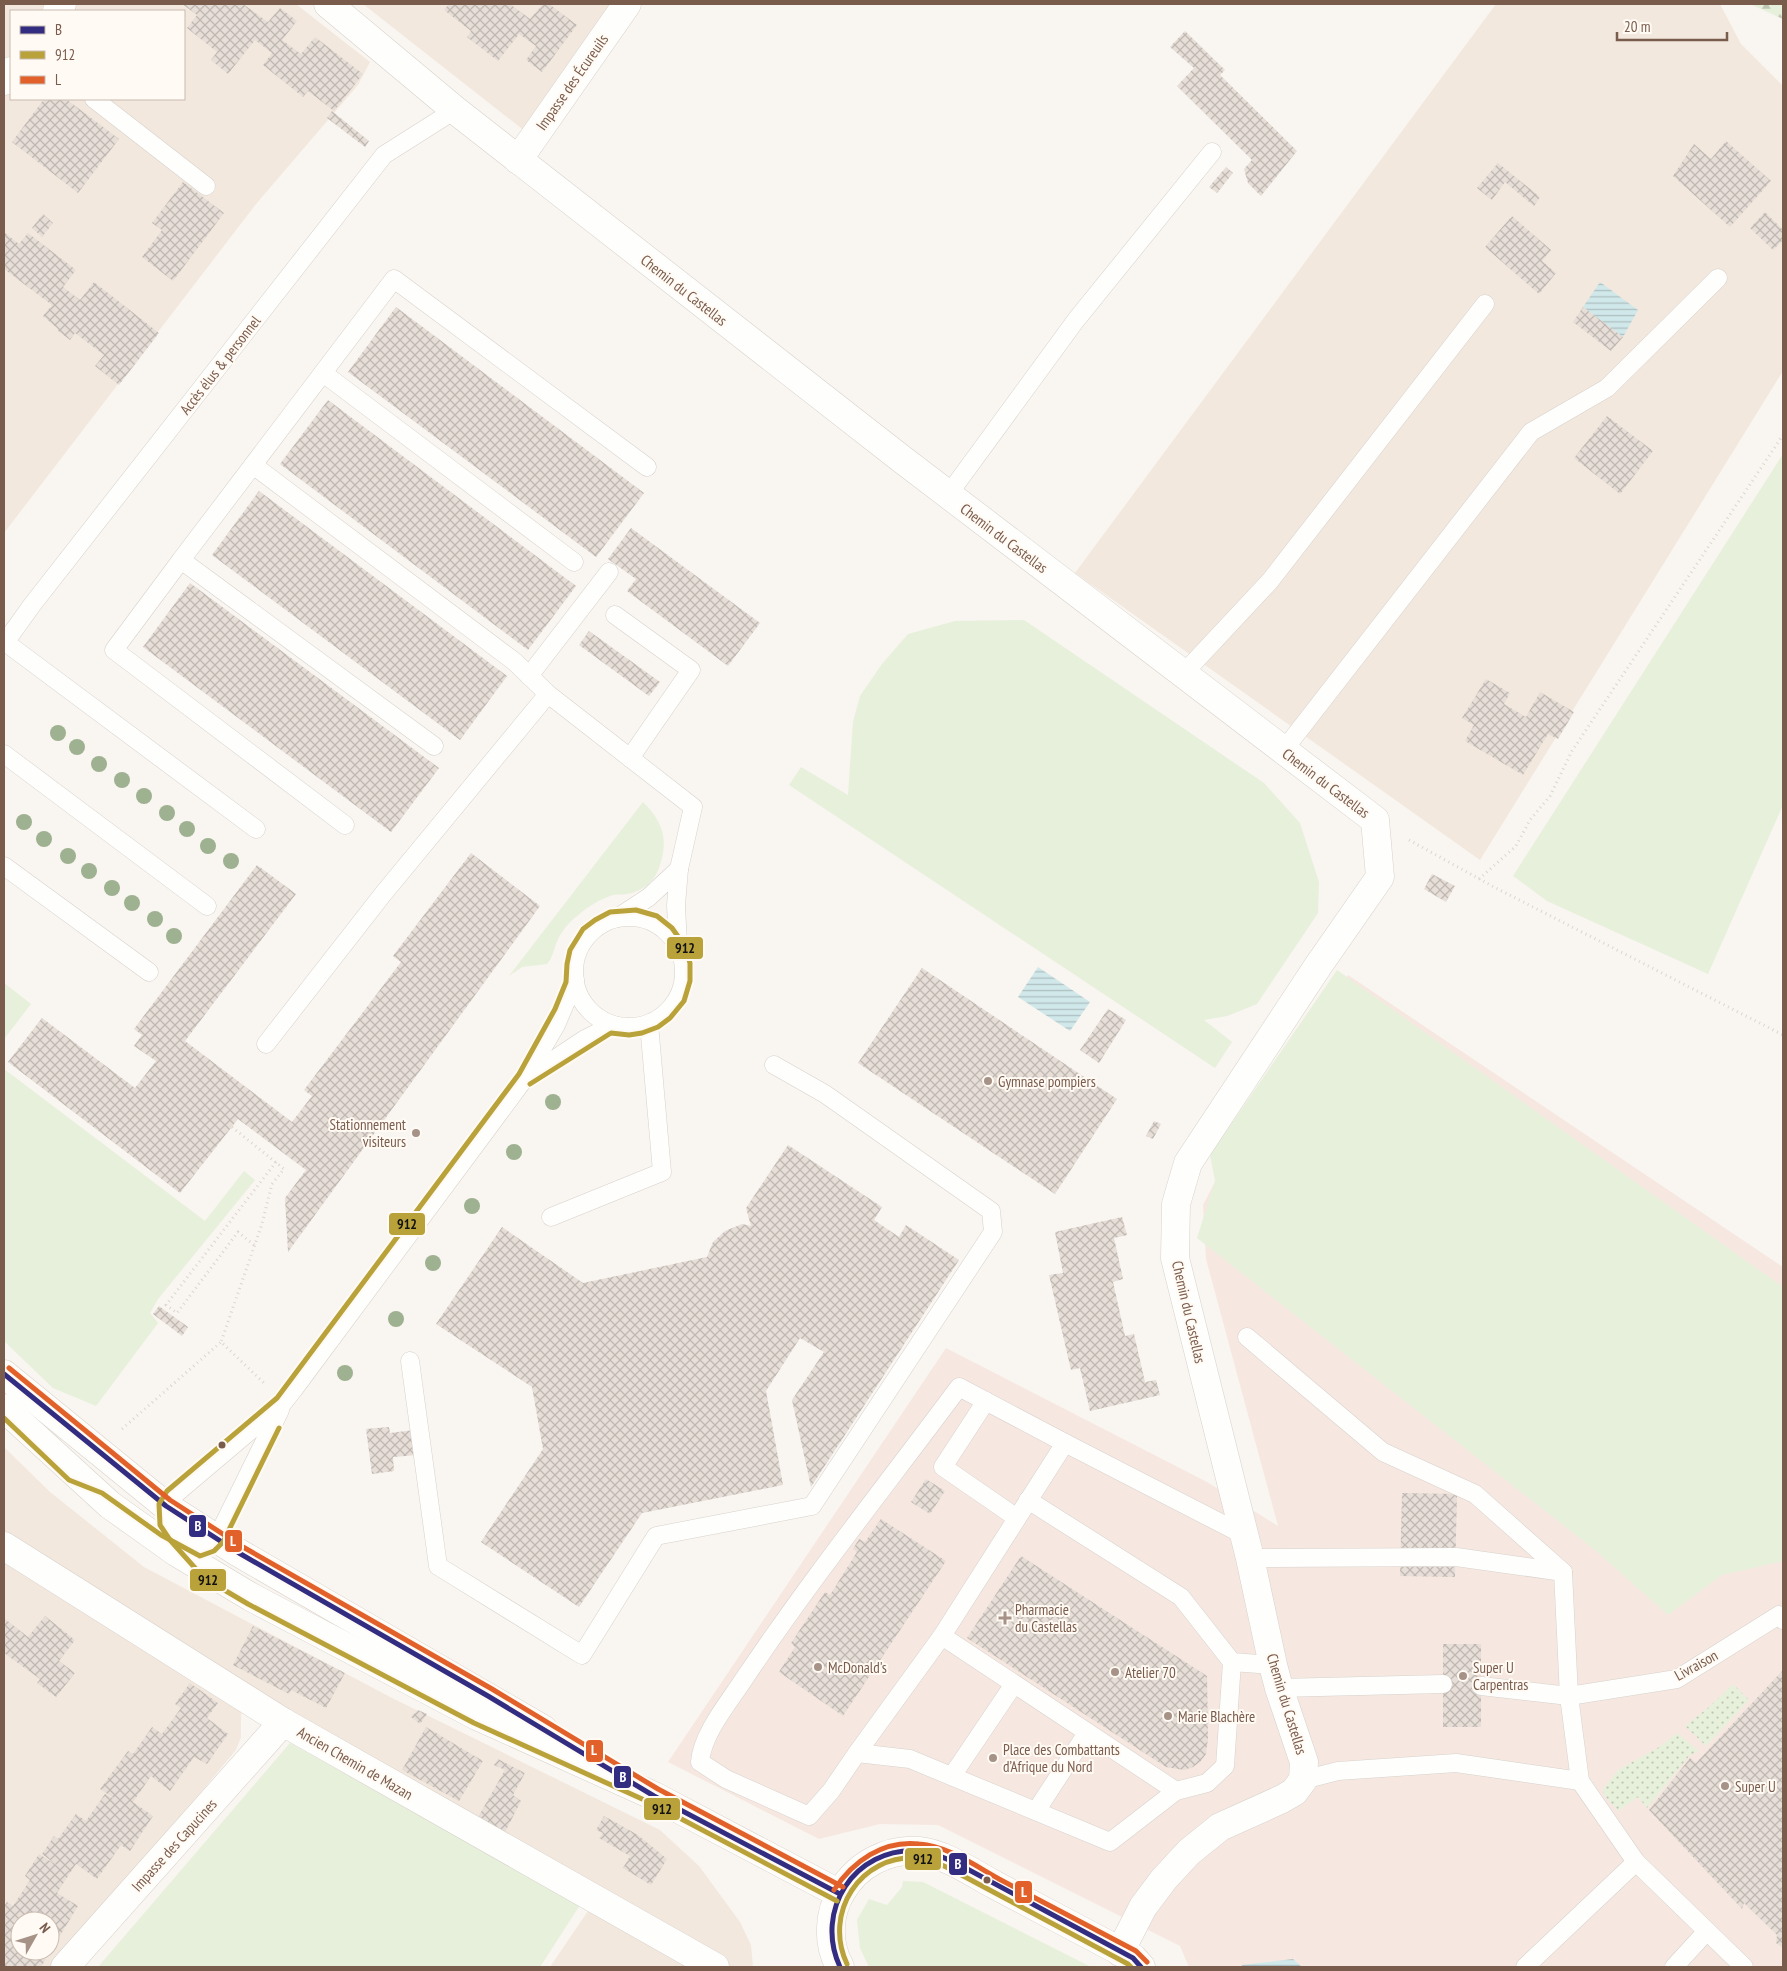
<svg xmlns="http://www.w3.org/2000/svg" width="1787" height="1971" font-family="'PT Sans Narrow',sans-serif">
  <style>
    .residential { fill: #f2e8de; fill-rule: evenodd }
    .commercial { fill: #f6e8e1 }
    .grass { fill: #e7f0db }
    .forest { fill: url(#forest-firs) }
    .garden { fill: url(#garden-dots) }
    .water { fill: url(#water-rules) }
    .building { fill: url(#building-cross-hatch); fill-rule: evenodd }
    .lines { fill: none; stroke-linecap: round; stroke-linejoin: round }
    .lane-casing { stroke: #d7d1cb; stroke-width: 19 }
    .street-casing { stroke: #d7d1cb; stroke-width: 29 }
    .secondary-casing { stroke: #d9d2cb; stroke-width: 29 }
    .path { stroke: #dcd5d0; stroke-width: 3; stroke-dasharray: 1 4; stroke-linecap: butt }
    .lane { stroke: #fefefd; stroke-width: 18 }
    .street { stroke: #fefefd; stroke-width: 28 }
    .secondary { stroke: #fefefd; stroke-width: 28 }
    .bus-1-casing { stroke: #fffaf3; stroke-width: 9 }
    .bus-2-casing { stroke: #fffaf3; stroke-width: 9 }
    .bus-3-casing { stroke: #fffaf3; stroke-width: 9 }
    .bus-1 { stroke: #322d81; stroke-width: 5 }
    .bus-2 { stroke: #b9a239; stroke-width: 5 }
    .bus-3 { stroke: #e2612b; stroke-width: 5 }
    .tree { fill: #9eb190 }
    .poi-dot { fill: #a69286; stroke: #fffaf3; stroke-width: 2 }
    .bus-dot { fill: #7a5c4d; stroke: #fffaf3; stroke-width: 2 }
    .labels { text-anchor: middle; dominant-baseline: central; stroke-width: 4; stroke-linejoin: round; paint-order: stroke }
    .street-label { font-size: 15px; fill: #7a5c4d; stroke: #fffaf3 }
    .poi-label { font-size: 15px; fill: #7a5c4d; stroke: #fffaf3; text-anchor: start }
    .line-badge { stroke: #fffaf3; stroke-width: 2 }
    .badge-label { font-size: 14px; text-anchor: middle; font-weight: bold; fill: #fff }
    .pale-badge-label { font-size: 14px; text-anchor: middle; font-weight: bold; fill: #111 }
  </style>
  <defs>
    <pattern id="forest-firs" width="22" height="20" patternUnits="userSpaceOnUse" patternTransform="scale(1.25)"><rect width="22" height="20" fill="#e7f0db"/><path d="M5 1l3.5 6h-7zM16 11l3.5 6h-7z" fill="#c0c6b4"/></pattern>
    <pattern id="garden-dots" width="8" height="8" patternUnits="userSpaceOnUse" patternTransform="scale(1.25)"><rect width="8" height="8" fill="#e7f0db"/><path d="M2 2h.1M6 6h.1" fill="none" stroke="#c0c6b4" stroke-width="1.8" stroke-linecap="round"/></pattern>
    <pattern id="water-rules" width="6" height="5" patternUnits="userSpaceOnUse" patternTransform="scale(1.25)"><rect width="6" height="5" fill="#d0e8ea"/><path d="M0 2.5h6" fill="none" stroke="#aebfc0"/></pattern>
    <pattern id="building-cross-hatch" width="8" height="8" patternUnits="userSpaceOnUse" patternTransform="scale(1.25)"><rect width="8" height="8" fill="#e6ded7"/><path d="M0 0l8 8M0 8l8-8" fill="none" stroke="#bfb7b1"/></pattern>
  </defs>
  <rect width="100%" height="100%" fill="#f9f5f0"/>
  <g class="residential">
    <path d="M4,4H296L370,62L358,85L256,204L4,533ZM11,11H184V99H11Z"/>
    <polygon points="363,4 623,4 526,132"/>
    <polygon points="1496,4 1720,4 1741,44 1783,86 1783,371 1480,860 1075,573"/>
    <path d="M4,1447L50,1492L144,1567L392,1698L660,1830L699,1866L740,1922L751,1945L753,1967H550L590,1908L261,1695L241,1714V1737L236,1750L74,1945L63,1967H4ZM20,1921H50V1951H20Z"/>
  </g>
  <polygon class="commercial" points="1348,975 1783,1267 1783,1967 1189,1967 1180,1946 938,1825 880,1824 819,1839 668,1762 946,1348 1207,1482 1278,1526 1206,1259 1203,1205 1233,1147"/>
  <g class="grass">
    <polygon points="1783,454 1783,805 1708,974 1547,901 1513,876"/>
    <polygon points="1024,620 1264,783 1300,823 1319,882 1318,913 1257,1004 1227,1016 1204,1020 1232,1042 1215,1068 789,785 801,767 848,795 853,722 860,696 882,664 908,634 955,621"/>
    <path d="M643,802C657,816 667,832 663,853C659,873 653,886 632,893C626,895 619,894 613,895C600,899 587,907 577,916C570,921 563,930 559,937C554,946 554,956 547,964L522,967L509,976Z"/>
    <polygon points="1337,970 1783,1287 1783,1561 1722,1575 1668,1615 1595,1550 1197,1238 1215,1181 1210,1155"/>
    <polygon points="4,983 31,1004 4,1039"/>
    <polygon points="4,1069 205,1221 244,1171 255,1180 158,1299 150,1313 158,1323 96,1406 53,1388 4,1341"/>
    <polygon points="290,1743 580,1905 540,1967 98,1967"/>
    <polygon points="903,1881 923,1882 1091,1967 869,1967 860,1948 857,1920 869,1899 887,1905 902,1887"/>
  </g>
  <polygon class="forest" points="1750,4 1783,4 1783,19"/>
  <g class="garden">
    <polygon points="1733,1684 1749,1700 1706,1746 1685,1726 1709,1707"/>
    <polygon points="1677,1733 1699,1751 1690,1755 1647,1808 1638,1797 1618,1811 1604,1795 1603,1789 1618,1770 1659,1747"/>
  </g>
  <g class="water">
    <polygon points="1600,282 1638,310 1623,337 1583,307"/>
    <polygon points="1038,967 1090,1002 1070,1031 1018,997"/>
    <polygon points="1293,1959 1302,1967 1241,1967 1242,1965"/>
  </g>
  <g class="building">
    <polygon points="182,4 243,4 268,22 280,8 297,21 282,40 301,54 315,37 363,74 334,111 308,91 303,97 263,65 272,53 255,40 228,74 211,60 217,52 187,28 197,15"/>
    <polygon points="449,4 510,4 530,19 543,4 549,4 577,25 542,72 526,60 536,46 519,34 498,61 467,37 471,31 444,10"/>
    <polygon points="1185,31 1225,70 1220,75 1297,151 1261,196 1248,183 1244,169 1252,160 1177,86 1194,68 1170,47"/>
    <polygon points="44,99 66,99 119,139 78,193 12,142"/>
    <polygon points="332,111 369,141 365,147 327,118"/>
    <polygon points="1726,141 1771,181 1730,227 1673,176 1694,144 1711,159"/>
    <polygon points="1498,163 1540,197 1534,206 1505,182 1492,200 1477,188"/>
    <polygon points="1226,167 1233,173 1217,193 1209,187"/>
    <polygon points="183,182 224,213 173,281 142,257 162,230 152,223"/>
    <polygon points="1765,212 1783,230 1783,240 1773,250 1750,228"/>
    <polygon points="43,214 53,223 42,237 32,228"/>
    <polygon points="1512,216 1551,250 1542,261 1556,273 1539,294 1485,247"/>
    <polygon points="4,232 19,244 28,233 76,270 63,287 80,300 94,282 159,333 119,385 95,366 104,355 75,333 70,340 57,330 58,329 43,316 52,305 4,269"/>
    <polygon points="396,307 644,493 596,557 348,372"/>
    <polygon points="1583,307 1623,337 1611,351 1573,322"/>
    <polygon points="328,400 576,586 528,650 280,464"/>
    <polygon points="1607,416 1653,451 1620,494 1574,458"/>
    <polygon points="259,491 507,676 460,740 212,555"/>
    <polygon points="631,528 760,623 728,666 627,591 636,579 608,559"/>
    <polygon points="190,583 439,768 391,832 143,647"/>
    <polygon points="589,631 660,682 649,696 579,645"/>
    <polygon points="1486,679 1510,693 1504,704 1526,717 1540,692 1574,712 1558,739 1548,734 1523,775 1465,741 1474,725 1462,718"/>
    <polygon points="471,853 540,906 288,1252 285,1198 306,1170 238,1119 180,1193 8,1062 42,1018 135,1088 156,1061 134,1046 142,1035 134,1029 257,865 296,894 185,1041 292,1122 312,1096 304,1090 401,962 393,956"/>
    <polygon points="1432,874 1455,886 1446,902 1424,889"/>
    <polygon points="922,968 1117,1099 1055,1194 858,1063"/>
    <polygon points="1108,1009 1126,1020 1099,1063 1080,1050"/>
    <polygon points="1154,1121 1161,1124 1153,1139 1146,1136"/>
    <polygon points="788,1145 882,1207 874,1220 899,1237 906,1225 959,1260 811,1487 792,1400 824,1352 800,1338 766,1391 783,1485 642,1513 579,1607 481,1542 543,1449 532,1387 436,1324 502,1227 583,1283 707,1257 713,1242 725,1231 742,1224 751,1226 746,1208"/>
    <polygon points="1122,1217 1127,1235 1114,1238 1123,1279 1113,1282 1125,1336 1134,1334 1145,1382 1156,1380 1160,1395 1090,1411 1080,1368 1071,1370 1049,1275 1063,1273 1055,1232"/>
    <polygon points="159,1306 188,1327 182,1336 153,1314"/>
    <polygon points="389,1427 390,1433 414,1430 417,1455 393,1457 394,1471 372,1474 366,1429"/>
    <polygon points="926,1479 945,1491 930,1514 911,1502"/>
    <polygon points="1402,1493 1457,1494 1455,1577 1400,1576"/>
    <polygon points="881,1519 946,1561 843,1716 779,1672 795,1647 791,1643 825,1592 830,1595 857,1552 853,1549 859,1539 865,1542"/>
    <polygon points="1021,1556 1207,1676 1208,1738 1206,1754 1200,1762 1193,1767 1184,1770 1166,1767 967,1638"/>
    <polygon points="45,1616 75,1640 59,1661 75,1673 56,1697 37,1683 40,1679 4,1653 4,1618 28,1637"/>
    <polygon points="253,1626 345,1673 326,1708 291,1690 289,1694 233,1665"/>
    <rect x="1443" y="1644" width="38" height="83"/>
    <polygon points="1783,1670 1783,1948 1776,1943 1777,1935 1744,1903 1742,1909 1649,1810 1690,1758 1696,1763"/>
    <path d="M190,1683L218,1703L207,1718L228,1734L207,1764L194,1757L170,1791L151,1776L133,1802L153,1816L130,1851L121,1845L97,1879L76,1864L57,1893L78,1906L41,1967H4V1906L7,1902L13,1906L30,1880L25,1876L39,1854L58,1866L42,1854L54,1836L58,1839L76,1814L86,1821L105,1794L115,1799L100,1789L128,1751L133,1754L152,1727L162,1734L181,1708L175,1704ZM20,1921H50V1951H20Z"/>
    <polygon points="418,1710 427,1714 420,1724 411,1717"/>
    <polygon points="426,1727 483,1761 459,1801 402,1770"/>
    <polygon points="498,1759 525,1773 513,1795 521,1801 504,1834 477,1819 505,1770 494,1765"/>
    <polygon points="604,1816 638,1835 667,1859 651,1885 623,1868 630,1856 599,1838 603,1833 596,1830"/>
  </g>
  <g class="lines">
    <defs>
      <g id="lane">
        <polyline points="94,99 206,186"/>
        <polyline points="323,373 574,562"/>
        <polyline points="253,465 515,662 548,694"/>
        <polyline points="948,495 1076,320 1212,152"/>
        <polyline points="181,560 114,650 345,825"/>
        <polyline points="615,615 691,670 630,758"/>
        <polyline points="5,642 256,829"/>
        <polyline points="4,644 32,605 384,155 455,110"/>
        <polyline points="1183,674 1270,581 1485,304"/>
        <polyline points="529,676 609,572"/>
        <polyline points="434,746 181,560 394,279 647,467"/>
        <polyline points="1283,751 1531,432 1607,388 1718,278"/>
        <polyline points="4,754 207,906"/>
        <polyline points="4,866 149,972"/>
        <circle cx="629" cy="972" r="55"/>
        <polyline points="617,918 649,897 679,869 676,905 678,947"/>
        <polyline points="266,1044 383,894 548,694 693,807 679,869"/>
        <polyline points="528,1077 585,1039 613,1025"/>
        <polyline points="551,1217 662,1172 649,1024"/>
        <polyline points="1247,1337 1383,1452 1475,1494 1563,1572"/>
        <polyline points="410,1361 438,1566 582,1655 656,1536 812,1506 993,1232 991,1211 825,1094 774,1065"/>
        <polyline points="986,1401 943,1467 1017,1518"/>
        <polyline points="1028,1500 1181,1597 1232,1662"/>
        <polyline points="1244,1535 1065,1443 942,1636 857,1753 910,1759 1110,1842 1176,1791 1207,1783 1225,1766 1232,1662 1273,1665"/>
        <polyline points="182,1539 200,1549 210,1545 217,1538 280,1410"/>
        <path d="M191,1552C176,1535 156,1519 173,1496L283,1403L294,1389L525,1078L556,1025L575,980"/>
        <polyline points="1250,1558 1456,1557 1563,1572 1569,1696 1677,1679 1779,1615 1783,1620"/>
        <polyline points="942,1636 1176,1791"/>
        <polyline points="1481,1686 1569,1696 1580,1781"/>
        <polyline points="1279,1688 1443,1684"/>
        <path d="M857,1753L831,1791L809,1816L726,1779L700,1762C702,1734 729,1702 744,1679C811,1579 887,1484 959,1387L1065,1443"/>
        <polyline points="952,1776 1014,1684"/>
        <polyline points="1303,1780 1338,1771 1456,1763 1580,1781 1636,1862 1744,1967"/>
        <polyline points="1036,1811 1087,1733"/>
        <polyline points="1525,1967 1636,1862"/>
        <polyline points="1674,1967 1707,1931"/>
      </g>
      <g id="street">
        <polyline points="328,4 455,110 899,457 1375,820 1380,877 1318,966 1188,1163 1176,1204 1175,1258 1250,1558 1273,1665 1279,1688 1304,1762 1303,1780 1294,1792 1282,1799 1220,1827 1189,1852 1164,1879 1143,1907 1120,1952"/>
        <polyline points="57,11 62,4"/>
        <polyline points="4,81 11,71"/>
        <polyline points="518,160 627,4"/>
        <polyline points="4,1546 283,1722 715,1967"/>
        <polyline points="65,1967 283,1722"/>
      </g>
      <g id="secondary">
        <polyline points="4,1374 166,1506 239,1553 543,1729"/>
        <polyline points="4,1408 110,1505 176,1552 251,1597 477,1716 654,1796 840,1894"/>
        <path d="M840,1967C827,1944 828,1913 842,1891C857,1865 888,1848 919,1851C943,1853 973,1873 995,1885C1041,1909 1087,1934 1133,1958L1141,1967"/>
      </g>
    </defs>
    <use href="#lane" class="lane-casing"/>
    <use href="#street" class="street-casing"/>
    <use href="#secondary" class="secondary-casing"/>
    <g class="path">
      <polyline points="1409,840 1494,887 1783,1035"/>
      <polyline points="1479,879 1516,846 1530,820 1550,796 1572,751 1783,435"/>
      <polyline points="232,1127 284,1169 272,1184 262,1224 221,1342 264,1383"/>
      <polyline points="254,1245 238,1232 177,1313 166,1305 276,1162"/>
      <polyline points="122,1429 221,1342"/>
    </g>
    <use href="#lane" class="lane"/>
    <use href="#street" class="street"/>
    <use href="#secondary" class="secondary"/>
    <defs>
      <g id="bus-1">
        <polyline points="4,1374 166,1506 239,1553 488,1696 654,1796 840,1894"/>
        <path d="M840,1967C814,1911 854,1847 918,1851C932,1852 945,1858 958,1864L1133,1958L1141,1967"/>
      </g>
      <g id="bus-2">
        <polyline points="530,1084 611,1033 629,1035 642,1033 658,1027 670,1018 684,1001 690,981 690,963 684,945 672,928 657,916 636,910 610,912 595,920 583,929 570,950 567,964 566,982 555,1009 519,1074 277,1398 167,1491 159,1504 160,1525 170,1540 204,1578 248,1604 474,1723 651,1803 837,1901"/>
        <polyline points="4,1418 69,1480 102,1493 161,1535 200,1556 214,1551 223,1542 279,1428"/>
        <path d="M847,1964C823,1913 860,1854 918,1858C931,1860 943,1865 954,1871L1128,1964L1131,1967"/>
      </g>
      <g id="bus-3">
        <polyline points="9,1368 170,1500 243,1547 492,1689 658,1789 843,1887"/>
        <path d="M834,1890C853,1861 883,1840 919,1844C948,1846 974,1865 999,1879C1045,1903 1091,1927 1136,1951L1147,1962"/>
      </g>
    </defs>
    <use href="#bus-1" class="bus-1-casing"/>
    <use href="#bus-2" class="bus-2-casing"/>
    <use href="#bus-3" class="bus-3-casing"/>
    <use href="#bus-1" class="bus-1"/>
    <use href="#bus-2" class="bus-2"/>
    <use href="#bus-3" class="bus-3"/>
  </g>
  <g class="tree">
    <circle cx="58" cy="733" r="8"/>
    <circle cx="77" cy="747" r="8"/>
    <circle cx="99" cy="764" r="8"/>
    <circle cx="122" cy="780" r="8"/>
    <circle cx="144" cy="796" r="8"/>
    <circle cx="167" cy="813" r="8"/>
    <circle cx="24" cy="822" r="8"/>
    <circle cx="187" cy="829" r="8"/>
    <circle cx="44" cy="839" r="8"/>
    <circle cx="208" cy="846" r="8"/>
    <circle cx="68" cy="856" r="8"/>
    <circle cx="231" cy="861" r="8"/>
    <circle cx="89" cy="871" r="8"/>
    <circle cx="112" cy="888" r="8"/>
    <circle cx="132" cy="903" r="8"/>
    <circle cx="155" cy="919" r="8"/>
    <circle cx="174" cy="936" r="8"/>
    <circle cx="553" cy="1102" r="8"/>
    <circle cx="514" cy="1152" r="8"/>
    <circle cx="472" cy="1206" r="8"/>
    <circle cx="433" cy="1263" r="8"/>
    <circle cx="396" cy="1319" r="8"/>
    <circle cx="345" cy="1373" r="8"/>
  </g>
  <g class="poi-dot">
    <circle cx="988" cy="1081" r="5"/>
    <circle cx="416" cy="1133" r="5"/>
    <path d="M1002.5 1610.5h5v5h5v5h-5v5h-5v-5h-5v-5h5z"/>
    <circle cx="818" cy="1667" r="5"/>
    <circle cx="1115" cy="1672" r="5"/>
    <circle cx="1463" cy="1676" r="5"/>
    <circle cx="1168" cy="1716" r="5"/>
    <circle cx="993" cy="1758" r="5"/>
    <circle cx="1725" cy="1786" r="5"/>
  </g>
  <g class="bus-dot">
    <circle cx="222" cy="1445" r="4.5"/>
    <circle cx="987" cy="1880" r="4.5"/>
  </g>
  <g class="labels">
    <g class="street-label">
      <text transform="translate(572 82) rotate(-55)">Impasse des Écureuils</text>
      <text transform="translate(684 290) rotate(38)">Chemin du Castellas</text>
      <text transform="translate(220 365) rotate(-52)">Accès élus &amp; personnel</text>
      <text transform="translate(1004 538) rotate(37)">Chemin du Castellas</text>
      <text transform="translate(1326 783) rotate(37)">Chemin du Castellas</text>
      <text transform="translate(1189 1312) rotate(77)">Chemin du Castellas</text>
      <text transform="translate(1696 1665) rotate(-29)">Livraison</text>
      <text transform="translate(1287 1704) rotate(73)">Chemin du Castellas</text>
      <text transform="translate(355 1763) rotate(30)">Ancien Chemin de Mazan</text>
      <text transform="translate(174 1845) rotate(-48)">Impasse des Capucines</text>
    </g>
    <g class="poi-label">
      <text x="998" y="1081">Gymnase pompiers</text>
      <text x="406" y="1124" text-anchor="end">Stationnement<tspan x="406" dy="17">visiteurs</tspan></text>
      <text x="1015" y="1609">Pharmacie<tspan x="1015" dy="17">du Castellas</tspan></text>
      <text x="828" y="1667">McDonald's</text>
      <text x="1473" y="1667">Super U<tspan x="1473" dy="17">Carpentras</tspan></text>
      <text x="1125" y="1672">Atelier 70</text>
      <text x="1178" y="1716">Marie Blachère</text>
      <text x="1003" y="1749">Place des Combattants<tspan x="1003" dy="17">d’Afrique du Nord</tspan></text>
      <text x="1735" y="1786">Super U</text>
    </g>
  </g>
  <g class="line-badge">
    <rect x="666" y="936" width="38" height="24" rx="5" fill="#b9a239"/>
    <rect x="388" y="1212" width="38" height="24" rx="5" fill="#b9a239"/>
    <rect x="188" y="1514" width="19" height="24" rx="5" fill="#322d81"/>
    <rect x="224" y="1529" width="19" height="24" rx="5" fill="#e2612b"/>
    <rect x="189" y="1568" width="38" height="24" rx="5" fill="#b9a239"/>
    <rect x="585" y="1739" width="19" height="24" rx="5" fill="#e2612b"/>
    <rect x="613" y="1765" width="19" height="24" rx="5" fill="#322d81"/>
    <rect x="643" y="1797" width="38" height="24" rx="5" fill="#b9a239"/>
    <rect x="904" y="1847" width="38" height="24" rx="5" fill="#b9a239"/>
    <rect x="948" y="1852" width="20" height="24" rx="5" fill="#322d81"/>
    <rect x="1014" y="1880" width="19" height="24" rx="5" fill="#e2612b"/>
  </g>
  <g class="badge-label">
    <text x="198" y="1531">B</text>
    <text x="233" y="1546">L</text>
    <text x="594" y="1755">L</text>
    <text x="623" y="1782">B</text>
    <text x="958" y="1869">B</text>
    <text x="1024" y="1897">L</text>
  </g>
  <g class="pale-badge-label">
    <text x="685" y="953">912</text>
    <text x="407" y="1229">912</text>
    <text x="208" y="1585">912</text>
    <text x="662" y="1814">912</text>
    <text x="923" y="1864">912</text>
  </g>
  <rect width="1787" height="1971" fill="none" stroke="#7a5c4d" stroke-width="10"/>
  <rect x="10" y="10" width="175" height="90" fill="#fffaf3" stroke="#cabbb1"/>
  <rect x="20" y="26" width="25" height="8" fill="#322d81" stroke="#cabbb1"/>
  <text x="55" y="35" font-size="15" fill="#7a5c4d">B</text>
  <rect x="20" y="51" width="25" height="8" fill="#b9a239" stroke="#cabbb1"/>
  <text x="55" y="60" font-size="15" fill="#7a5c4d">912</text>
  <rect x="20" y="76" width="25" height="8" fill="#e2612b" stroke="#cabbb1"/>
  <text x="55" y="85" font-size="15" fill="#7a5c4d">L</text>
  <g transform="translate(35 1936) rotate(51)"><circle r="24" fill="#fffaf3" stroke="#cabbb1"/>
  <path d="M0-4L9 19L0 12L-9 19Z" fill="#a69286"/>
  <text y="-8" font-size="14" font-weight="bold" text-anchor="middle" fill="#7a5c4d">N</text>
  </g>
  <path d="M1617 32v8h110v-8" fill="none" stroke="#7a5c4d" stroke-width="2.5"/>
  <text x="1624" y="32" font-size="15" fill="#7a5c4d" stroke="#fffaf3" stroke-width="4" paint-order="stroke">20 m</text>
</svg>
